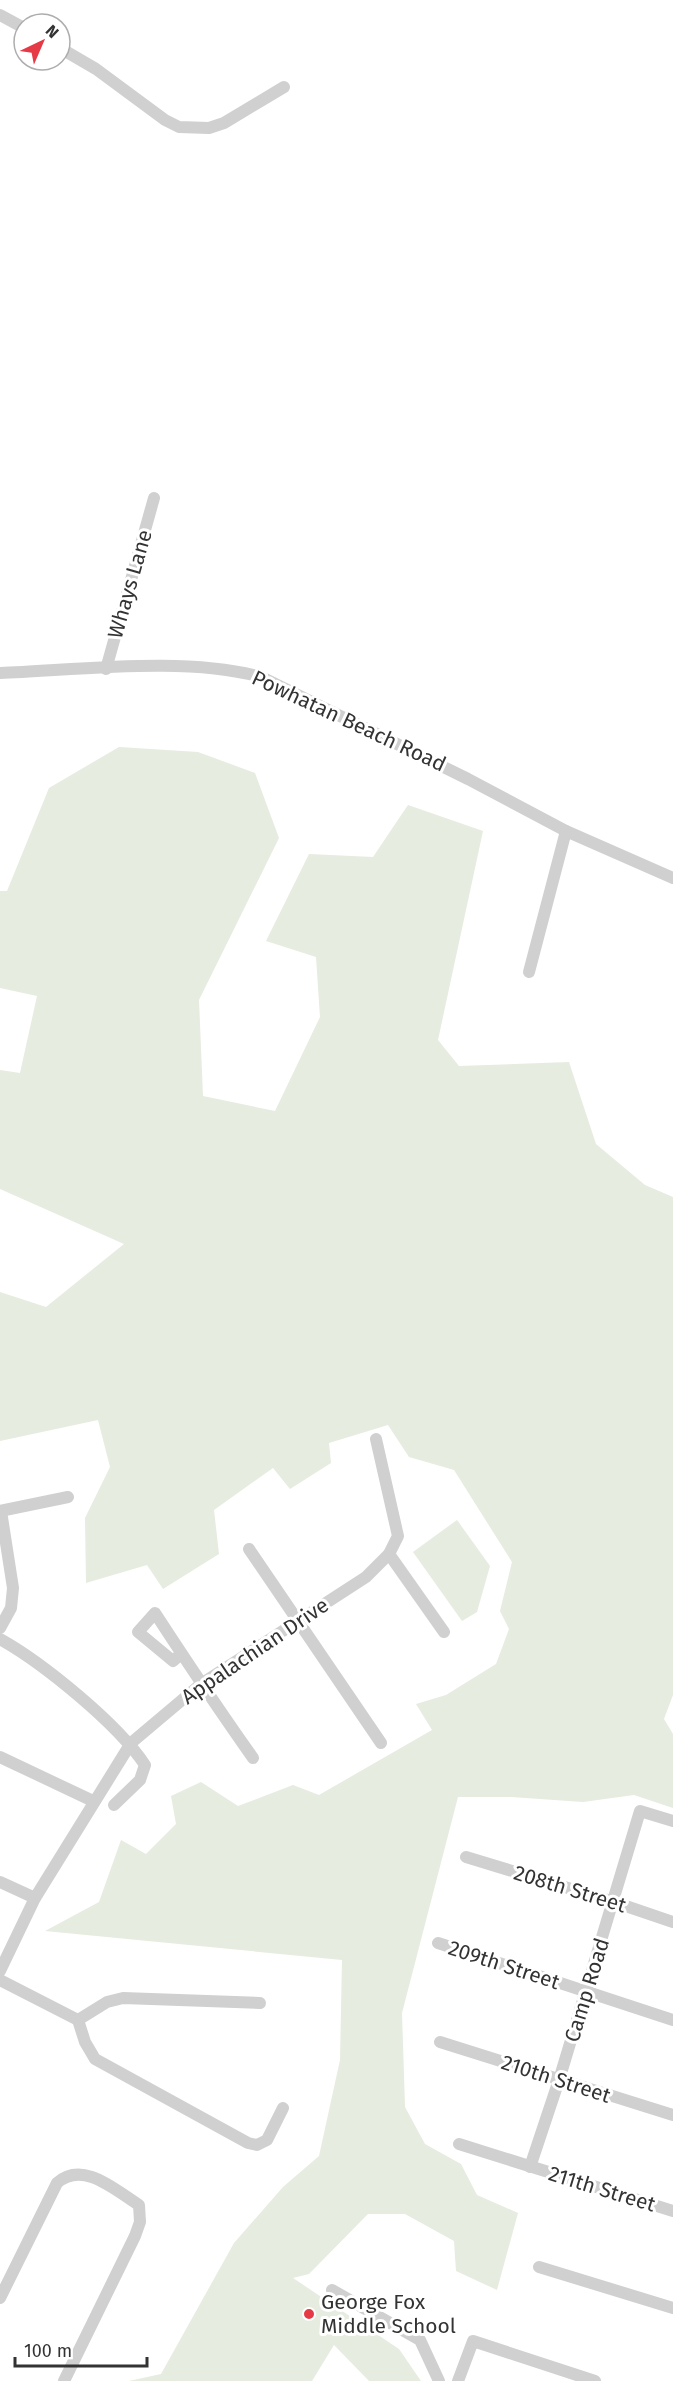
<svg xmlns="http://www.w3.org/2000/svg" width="673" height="2381" font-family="'Fira Sans',sans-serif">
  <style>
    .green { fill: #e6ecdf }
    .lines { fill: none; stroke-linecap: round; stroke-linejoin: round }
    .minor { stroke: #d0d0d0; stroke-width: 12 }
    .poi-dot { fill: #e63946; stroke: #fff; stroke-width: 2 }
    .labels { text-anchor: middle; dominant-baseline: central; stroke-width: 6; stroke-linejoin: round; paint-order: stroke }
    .street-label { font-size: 21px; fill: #333; stroke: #fff }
    .poi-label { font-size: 21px; fill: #333; stroke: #fff; text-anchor: start }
  </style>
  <rect width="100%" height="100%" fill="#fff"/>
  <g class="green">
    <polygon points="119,747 198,752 255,773 279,838 199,1000 203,1096 275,1111 320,1017 316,957 266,941 309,854 373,857 408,805 483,831 438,1040 459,1066 569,1062 596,1144 645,1185 673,1197 673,1695 664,1719 673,1734 673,1808 634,1795 583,1802 511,1797 458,1797 402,2013 405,2107 425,2144 461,2164 477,2195 518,2213 497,2290 456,2271 454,2241 405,2214 368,2214 309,2274 293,2278 399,2349 421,2381 369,2381 334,2345 312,2381 129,2381 161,2374 234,2243 283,2187 319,2156 340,2060 342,1960 45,1931 99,1902 121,1840 146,1854 176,1824 171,1796 201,1782 238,1806 293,1785 319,1795 432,1730 416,1704 446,1695 496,1664 509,1629 500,1611 512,1562 454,1470 409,1457 388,1425 329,1443 331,1463 290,1489 273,1468 214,1510 219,1554 163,1589 147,1565 86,1583 85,1518 110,1467 98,1420 0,1441 0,1292 46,1307 124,1244 0,1189 0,1070 20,1073 37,996 0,988 0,891 7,891 49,788"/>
    <polygon points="457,1520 490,1566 477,1612 462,1621 413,1552"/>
  </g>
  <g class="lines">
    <g class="minor">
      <polyline points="0,15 24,28"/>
      <polyline points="60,48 96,69 165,120 179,127 209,128 224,123 284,87"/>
      <polyline points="106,669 154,498"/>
      <path d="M0,673C78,670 187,656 261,677L468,779L566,831L673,878"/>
      <polyline points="529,972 566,831"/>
      <polyline points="0,1511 68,1497"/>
      <polyline points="249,1549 381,1743"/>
      <polyline points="389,1554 444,1632"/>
      <polyline points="0,1628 11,1608 13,1588 1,1511"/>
      <path d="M0,1639C43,1663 118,1724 145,1765L140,1780L114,1805"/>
      <path d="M181,1654L173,1661L138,1632L155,1613C187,1662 219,1710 253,1758"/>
      <polyline points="0,1757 93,1801"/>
      <polyline points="466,1857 614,1902 673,1922"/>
      <polyline points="0,1882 35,1898"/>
      <polyline points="438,1943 673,2020"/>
      <polyline points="0,1971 35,1898 131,1743 201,1684 366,1577 389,1554 398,1536 376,1439"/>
      <polyline points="0,1980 78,2020 85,2042 95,2059 248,2143 257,2145 267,2140 283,2108"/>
      <polyline points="78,2020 107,2002 123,1998 260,2003"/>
      <polyline points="440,2042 673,2115"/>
      <polyline points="459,2144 673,2211"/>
      <polyline points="530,2167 559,2080 640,1811 673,1821"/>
      <polyline points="539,2267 673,2308"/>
      <polyline points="332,2290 420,2340 439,2381"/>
      <path d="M0,2298L57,2183C83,2160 115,2190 139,2205L140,2222L135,2236L64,2381"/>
      <polyline points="458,2381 473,2341 595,2381"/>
    </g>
  </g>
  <circle class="poi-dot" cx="309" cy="2314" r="6"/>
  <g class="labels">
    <g class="street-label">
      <text transform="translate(130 584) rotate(-74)">Whays Lane</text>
      <text transform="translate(349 721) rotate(25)">Powhatan Beach Road</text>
      <text transform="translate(255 1651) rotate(-34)">Appalachian Drive</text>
      <text transform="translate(570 1889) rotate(17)">208th Street</text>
      <text transform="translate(504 1965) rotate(18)">209th Street</text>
      <text transform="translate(587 1990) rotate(-73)">Camp Road</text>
      <text transform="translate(556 2079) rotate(18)">210th Street</text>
      <text transform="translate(602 2189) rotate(17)">211th Street</text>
    </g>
    <g class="poi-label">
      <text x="321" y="2302">George Fox<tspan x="321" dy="24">Middle School</tspan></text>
    </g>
  </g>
  <g transform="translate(42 42) rotate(44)"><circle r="28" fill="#ffffff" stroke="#adadad" stroke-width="1.5"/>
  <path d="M0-4.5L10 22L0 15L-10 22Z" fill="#e63946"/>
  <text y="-9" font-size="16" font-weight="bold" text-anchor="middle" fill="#333333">N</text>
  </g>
  <path d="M15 2357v9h132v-9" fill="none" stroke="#333333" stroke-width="3"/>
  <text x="24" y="2357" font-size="18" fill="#333333" stroke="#ffffff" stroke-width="4.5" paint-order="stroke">100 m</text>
</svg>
